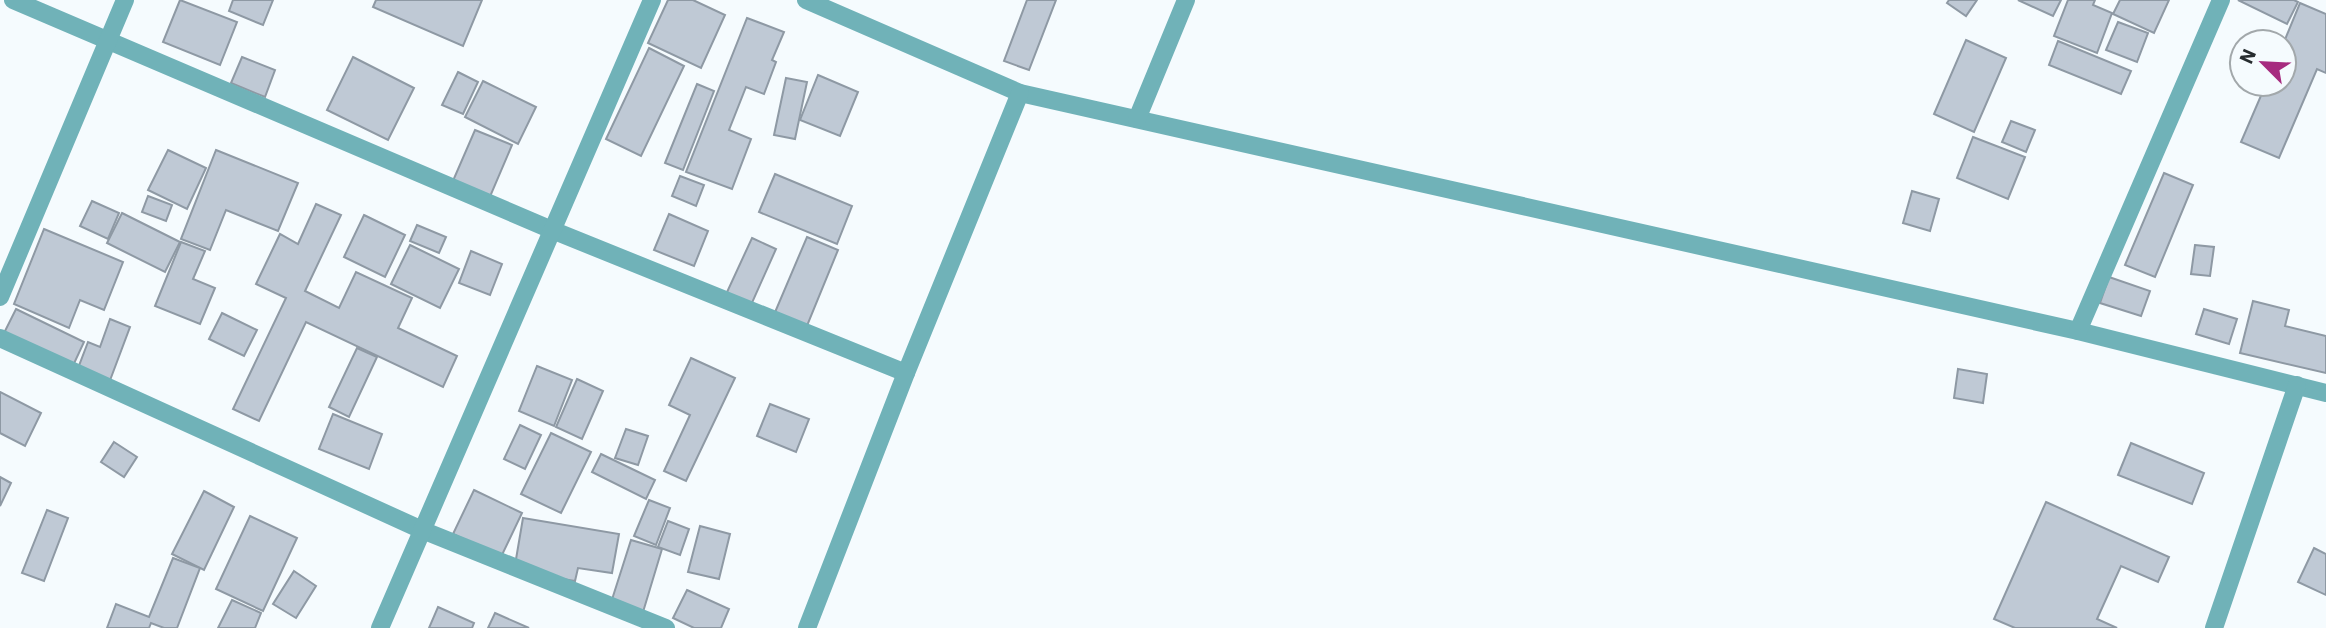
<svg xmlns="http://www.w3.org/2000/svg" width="2326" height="628" font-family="'IBM Plex Sans',sans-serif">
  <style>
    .building { fill: #bfc9d5; stroke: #8e99a4; stroke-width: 2 }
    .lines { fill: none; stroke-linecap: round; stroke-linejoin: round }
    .minor { stroke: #70b2b8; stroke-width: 18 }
  </style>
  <rect width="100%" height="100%" fill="#f5fbfe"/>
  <g class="building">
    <polygon points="180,0 237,22 220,65 163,42"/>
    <polygon points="233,0 273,0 263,25 229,11"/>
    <polygon points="376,0 482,0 463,46 373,7"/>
    <polygon points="668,0 693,0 725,15 701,68 648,43"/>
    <polygon points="1027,0 1056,0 1029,70 1004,61"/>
    <polygon points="1949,0 1977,0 1966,16 1947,3"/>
    <polygon points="2018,0 2061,0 2053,16"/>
    <polygon points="2068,0 2095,0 2093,5 2112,13 2097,53 2054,36"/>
    <polygon points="2120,0 2169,0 2154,33 2113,14"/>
    <polygon points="2238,0 2294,0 2298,2 2287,24"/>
    <polygon points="2300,3 2326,14 2326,73 2317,69 2279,158 2241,142 2266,84 2284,84 2284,42"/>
    <polygon points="747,18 784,32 772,60 776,62 764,94 746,87 729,130 751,139 732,189 686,172"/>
    <polygon points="2118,22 2148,33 2137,62 2106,50"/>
    <polygon points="1966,40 2006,58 1974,132 1934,114"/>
    <polygon points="2058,41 2131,71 2121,94 2049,65"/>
    <polygon points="649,48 684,66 641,156 606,139"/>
    <polygon points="242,57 275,70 265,97 231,83"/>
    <polygon points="353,57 414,88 388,140 327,110"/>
    <polygon points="458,72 478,82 463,114 442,105"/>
    <polygon points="818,75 858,92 840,136 800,120"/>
    <polygon points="786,78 807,82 795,139 774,135"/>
    <polygon points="483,81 536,107 518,144 465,117"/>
    <polygon points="697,84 714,91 683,170 665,163"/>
    <polygon points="2011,121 2035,130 2026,152 2002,142"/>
    <polygon points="475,130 512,145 486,206 449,190"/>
    <polygon points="1973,137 2025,157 2008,199 1957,178"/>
    <polygon points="168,150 206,168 187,209 148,190"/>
    <polygon points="216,150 298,183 278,231 226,210 210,250 181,239"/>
    <polygon points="2164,173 2193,185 2155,277 2125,265"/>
    <polygon points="775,174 852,206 837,244 759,212"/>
    <polygon points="680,176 704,185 696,206 672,196"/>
    <polygon points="1912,191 1939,199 1930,231 1903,223"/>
    <polygon points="148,196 172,205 166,221 142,212"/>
    <polygon points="92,201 119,213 108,239 80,226"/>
    <polygon points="316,204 341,215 305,291 339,308 356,272 412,298 398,328 457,356 443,387 306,322 259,421 233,409 286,298 256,284 280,234 298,244"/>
    <polygon points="122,213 180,242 165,272 107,243"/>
    <polygon points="669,214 708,231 694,266 654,250"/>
    <polygon points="364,215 405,235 385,277 344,257"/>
    <polygon points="417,225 446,237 439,253 410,241"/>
    <polygon points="44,229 123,262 104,310 80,300 69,328 14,304"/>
    <polygon points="807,237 838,250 802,338 770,324"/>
    <polygon points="752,238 776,249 747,314 722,303"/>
    <polygon points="181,242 205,251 193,279 215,288 200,324 155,306"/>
    <polygon points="410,245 459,269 440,308 391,284"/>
    <polygon points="2195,245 2214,247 2210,276 2191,274"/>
    <polygon points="471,251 502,264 490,295 459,283"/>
    <polygon points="2109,277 2150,291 2141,316 2100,303"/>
    <polygon points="2253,301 2289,310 2285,326 2326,336 2326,373 2240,353"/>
    <polygon points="16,309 84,342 71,370 2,337"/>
    <polygon points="2204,309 2237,319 2229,344 2196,334"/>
    <polygon points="222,313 257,330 244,356 209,339"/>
    <polygon points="110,319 130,327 109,383 77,371 88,342 100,347"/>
    <polygon points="357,348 377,357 349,417 329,407"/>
    <polygon points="691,358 735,378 686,481 664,471 690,415 669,405"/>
    <polygon points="537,366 572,380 554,426 519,411"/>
    <polygon points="1958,369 1987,374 1983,403 1954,398"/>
    <polygon points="577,379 603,391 582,439 556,427"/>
    <polygon points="0,392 41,413 25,446 0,433"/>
    <polygon points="770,404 809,419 796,452 757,436"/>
    <polygon points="333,414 382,434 369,469 319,449"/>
    <polygon points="520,425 541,435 525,469 504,459"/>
    <polygon points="626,429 648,436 638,465 615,458"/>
    <polygon points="551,433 591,452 561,513 521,494"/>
    <polygon points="114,442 137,457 124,477 101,462"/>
    <polygon points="2131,443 2204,473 2192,504 2118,475"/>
    <polygon points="601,454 655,480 646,499 592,472"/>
    <polygon points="0,477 11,483 0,506"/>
    <polygon points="474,490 522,513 501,557 453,534"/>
    <polygon points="204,491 234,507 204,570 172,554"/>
    <polygon points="649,500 670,508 656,545 634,536"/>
    <polygon points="2046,502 2169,557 2158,582 2121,566 2097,619 2117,628 2015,628 1994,619"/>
    <polygon points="47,510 68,518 44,581 22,573"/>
    <polygon points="250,516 297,538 263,611 216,589"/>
    <polygon points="523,518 619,534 612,573 578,568 575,581 514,571"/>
    <polygon points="668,521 689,529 680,555 658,547"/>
    <polygon points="700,526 730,534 719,579 688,572"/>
    <polygon points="631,540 662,549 640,622 608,612"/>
    <polygon points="2314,548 2326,554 2326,595 2298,582"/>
    <polygon points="173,558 200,568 177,628 164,628 151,623 149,628 107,628 116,604 149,617"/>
    <polygon points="294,571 316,586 296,618 273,604"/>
    <polygon points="687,590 729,609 721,628 694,628 673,618"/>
    <polygon points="232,600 261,613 255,628 218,628"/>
    <polygon points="438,607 474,623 472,628 429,628"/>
    <polygon points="495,613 529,628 488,628"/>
  </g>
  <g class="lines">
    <g class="minor">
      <polyline points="13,0 552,230 906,373"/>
      <polyline points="806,0 1020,93 2078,331 2326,393"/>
      <polyline points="1137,119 1186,0"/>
      <polyline points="0,297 125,0"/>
      <polyline points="2078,331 2221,0"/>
      <polyline points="0,338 422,530 666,628"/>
      <polyline points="380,628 652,0"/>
      <polyline points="807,628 906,373 1020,93"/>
      <polyline points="2214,628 2297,385"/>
    </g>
  </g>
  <g transform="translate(2263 63) rotate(294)"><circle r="33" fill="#f5fbfe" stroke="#a2a8ab" stroke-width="2"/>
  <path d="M0-5L12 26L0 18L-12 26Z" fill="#a62b7f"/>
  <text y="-10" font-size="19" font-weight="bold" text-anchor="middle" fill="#262c2f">N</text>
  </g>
</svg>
